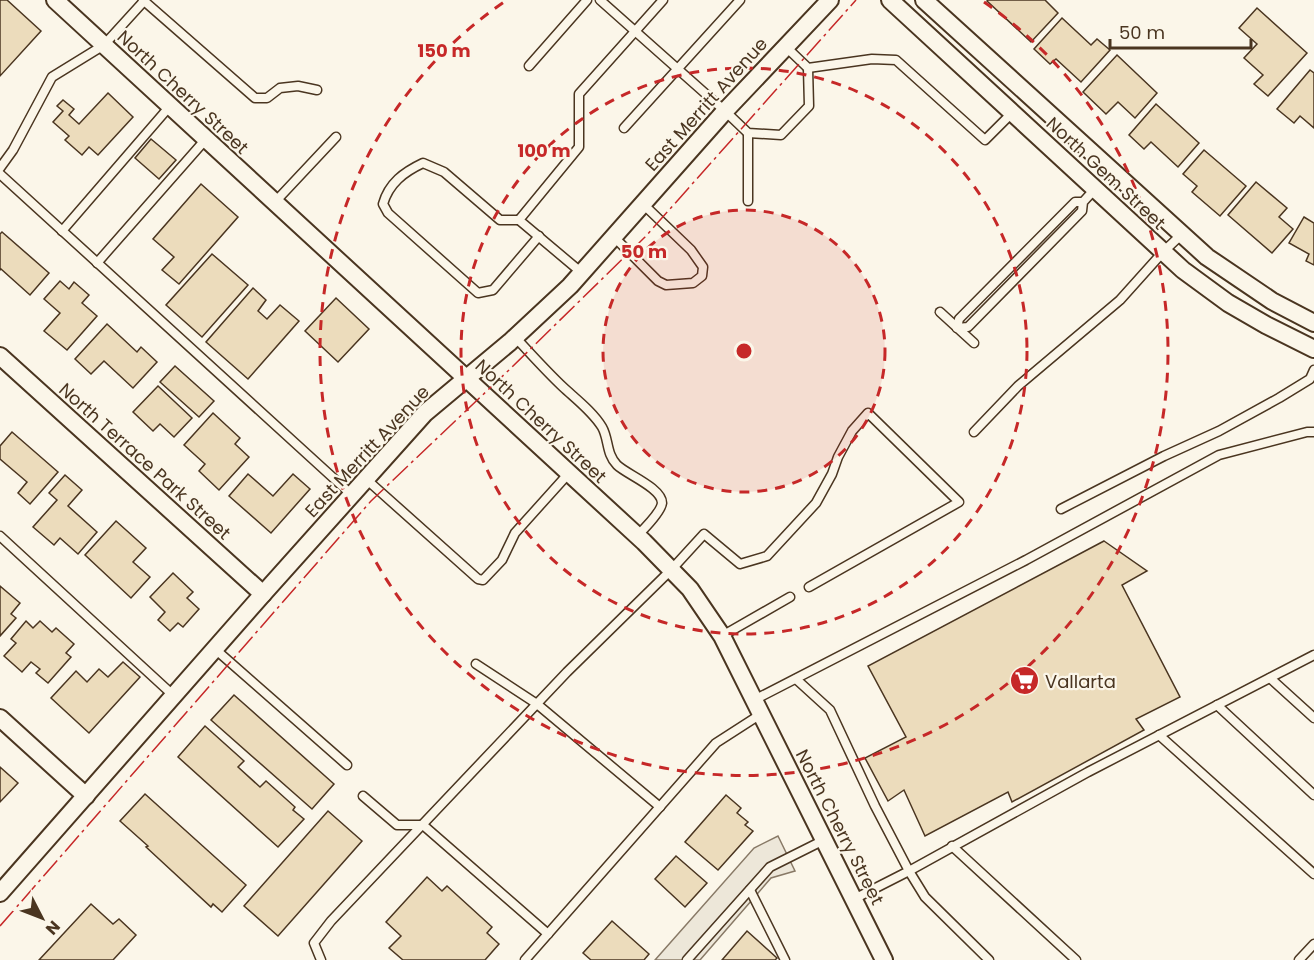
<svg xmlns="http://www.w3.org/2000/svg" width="1314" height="960" font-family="Poppins,sans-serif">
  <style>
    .parking { fill: #ede7d9; stroke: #887966; stroke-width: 1.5 }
    .building { fill: #ecdcbc; stroke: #4a3520; stroke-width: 1.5 }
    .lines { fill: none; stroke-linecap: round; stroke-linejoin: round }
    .service-casing { stroke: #4a3520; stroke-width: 11 }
    .minor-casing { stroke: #4a3520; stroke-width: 20 }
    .service { stroke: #fbf6e9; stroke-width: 8 }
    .minor { stroke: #fbf6e9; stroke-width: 16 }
    .power { stroke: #c62828; stroke-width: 1.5; stroke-dasharray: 21 4.5 3 4.5; stroke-linecap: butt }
    .ring { fill: none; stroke: #c62828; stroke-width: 3; stroke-dasharray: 10 8 }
    .labels { text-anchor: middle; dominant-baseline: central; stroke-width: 4.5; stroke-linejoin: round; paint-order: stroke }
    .street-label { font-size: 18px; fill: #4a3520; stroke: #fbf6e9 }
    .poi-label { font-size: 18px; fill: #4a3520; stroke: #fbf6e9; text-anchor: start }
    .centre { fill: #c62828; stroke: #fbf6e9; stroke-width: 3 }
    .ring-label { font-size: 18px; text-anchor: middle; font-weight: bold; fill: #c62828; stroke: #fbf6e9; stroke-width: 4.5; stroke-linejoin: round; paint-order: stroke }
  </style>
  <rect width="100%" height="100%" fill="#fbf6e9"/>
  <polygon class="parking" points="778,836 795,871 771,878 700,960 655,960 754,848"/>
  <g class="building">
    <polygon points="0,0 7,0 41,31 0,76"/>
    <polygon points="988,0 1045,0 1058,13 1031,42 987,1"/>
    <polygon points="1257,8 1307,53 1268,96 1254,84 1263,75 1244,58 1257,44 1239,28"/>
    <polygon points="1062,18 1091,45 1097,39 1110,50 1081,82 1056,59 1050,64 1034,49"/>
    <polygon points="1117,55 1157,93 1135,118 1118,102 1106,114 1083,92"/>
    <polygon points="1310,70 1314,73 1314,128 1300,116 1294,123 1277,109"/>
    <polygon points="108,93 133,117 98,155 89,147 82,155 65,140 69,136 53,122 63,111 57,106 63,100 74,109 69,115 79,124"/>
    <polygon points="1156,104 1199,143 1178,167 1151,142 1144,149 1129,135"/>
    <polygon points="151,139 176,160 159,179 135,158"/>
    <polygon points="1204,150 1246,186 1220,216 1192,192 1197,186 1183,174"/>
    <polygon points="1256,182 1287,208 1279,217 1293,229 1272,253 1228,215"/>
    <polygon points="201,184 238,217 179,284 162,270 174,257 153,239"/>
    <polygon points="1304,217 1314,223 1314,265 1306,261 1309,254 1289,243"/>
    <polygon points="2,232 49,273 30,295 1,269 0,270 0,234"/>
    <polygon points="212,254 248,285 202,337 166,305"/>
    <polygon points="60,281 69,289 74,282 89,295 82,303 97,316 67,350 44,331 60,313 44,299"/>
    <polygon points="253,288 266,300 258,311 267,319 280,305 299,321 248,379 206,342"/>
    <polygon points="336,298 369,329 338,362 305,331"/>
    <polygon points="107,324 137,352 141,347 157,362 133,388 104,361 91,374 75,359"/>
    <polygon points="175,366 214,401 199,417 160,382"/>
    <polygon points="158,386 192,418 174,437 160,424 153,431 133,412"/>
    <polygon points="213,413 240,438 235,444 249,457 219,490 199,471 205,464 184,445"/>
    <polygon points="12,432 58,472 30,504 18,493 27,482 0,459 0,446"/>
    <polygon points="248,474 273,496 293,474 310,489 271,533 229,496"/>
    <polygon points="65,475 82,490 68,506 97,532 78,554 60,538 54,545 33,527 57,500 49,493"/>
    <polygon points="116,521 146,548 133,562 150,577 131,598 85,555"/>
    <polygon points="1104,541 1147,571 1122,585 1180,697 1136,719 1144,730 1012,802 1008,792 925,836 904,790 888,801 865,758 906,737 868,666"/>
    <polygon points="173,573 193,592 187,598 199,609 183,627 178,623 170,631 158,620 165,612 150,597"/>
    <polygon points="0,586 20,603 11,614 16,618 0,636"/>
    <polygon points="26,621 33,628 40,621 52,632 56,628 74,644 66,653 71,657 48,683 36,673 40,669 31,662 22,672 4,656 16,643 11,639"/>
    <polygon points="123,662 140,677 89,733 51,698 76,671 87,682 99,669 108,677"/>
    <polygon points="234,695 334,784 312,809 211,720"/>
    <polygon points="205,726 244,761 238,767 260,787 266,781 295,807 293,810 304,819 278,847 178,757"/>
    <polygon points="0,767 18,783 0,802"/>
    <polygon points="145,794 246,885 222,912 213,904 211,907 146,847 148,846 120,821"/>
    <polygon points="726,795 741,808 737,813 748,822 745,825 753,831 718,870 685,842"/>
    <polygon points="328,811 362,841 278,936 244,906"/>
    <polygon points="676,856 707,883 685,907 655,879"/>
    <polygon points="427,877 442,891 447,886 492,927 487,933 499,944 485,960 403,960 389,948 401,936 386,922"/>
    <polygon points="91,904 113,924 119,919 136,935 113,960 39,960"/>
    <polygon points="612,921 649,954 644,960 591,960 583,953"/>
    <polygon points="747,931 777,958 775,960 722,960"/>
  </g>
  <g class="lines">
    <defs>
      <g id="service">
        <polyline points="143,0 255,98 267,98 280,88 298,86 317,90"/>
        <polyline points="600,0 725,111 748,133 781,135 809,106 808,68"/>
        <polyline points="785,46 808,68 872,59 896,60 985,140 1012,113"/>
        <polyline points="529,66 587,0"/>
        <polyline points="624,128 740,0"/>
        <polyline points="748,133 748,201"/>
        <polyline points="0,168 13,150 52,77 104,45 144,1"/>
        <polyline points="0,174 352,495"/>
        <polyline points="275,202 336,137"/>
        <polyline points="1083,202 1075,202 959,319 957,328 968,327 1082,211 1083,202 1095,189"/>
        <path d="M519,220H500L444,172L423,163C404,172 389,183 383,204L388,213L478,293L493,290L539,236"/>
        <polyline points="62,231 170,106"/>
        <polyline points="614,237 658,281 666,285 693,283 702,276 703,267 691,250 643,204"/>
        <polyline points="97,263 206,139"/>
        <polyline points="582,273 519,220 579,147 579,94 663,0"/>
        <polyline points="940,312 974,343"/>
        <path d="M515,337C531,354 546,371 563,387C576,399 593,412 602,427C609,439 606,454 617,465C626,474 662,488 662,503C661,512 644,529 637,536"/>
        <polyline points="974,432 1018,386 1120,300 1163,252 1181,235"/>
        <polyline points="366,479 478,579 483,580 502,560 515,533 569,473"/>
        <polyline points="1061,509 1164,456 1219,431 1279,398 1310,379 1314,370"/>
        <polyline points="0,536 174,696"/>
        <polyline points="722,636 790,597"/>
        <polyline points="215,649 347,765"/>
        <polyline points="476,664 537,704 660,807"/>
        <polyline points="1270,678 1314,718"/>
        <polyline points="796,679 830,710 875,806 909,871 854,899"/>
        <polyline points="754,700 1026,560 1219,455 1307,432 1314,432"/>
        <polyline points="1217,705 1314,795"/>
        <polyline points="1159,735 1314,874"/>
        <polyline points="363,796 397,825 423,825 548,934"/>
        <polyline points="952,846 1076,960"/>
        <polyline points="750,890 785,960"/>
        <polyline points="321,960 314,943 331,921 567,672 672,569 704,534 740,564 767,556 816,503 832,474 838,457 852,431 868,413 959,502 809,587"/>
        <polyline points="525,960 716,743 761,714"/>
        <polyline points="687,960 770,867 824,840"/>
        <polyline points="989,960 925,897 909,871 1088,772 1314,655"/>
        <polyline points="1299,960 1314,944"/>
      </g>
      <g id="minor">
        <polyline points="55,0 644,542 690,589 722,636 884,960"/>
        <polyline points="890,0 1183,270 1228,303 1266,325 1314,349"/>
        <polyline points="924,0 1207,257 1272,301 1314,323"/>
        <polyline points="0,356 263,594"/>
        <polyline points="0,718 86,796"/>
        <polyline points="0,893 263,594 425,413 510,342 570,286 725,111 830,0"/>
      </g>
    </defs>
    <use href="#service" class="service-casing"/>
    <use href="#minor" class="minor-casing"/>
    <use href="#service" class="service"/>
    <use href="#minor" class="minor"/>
    <polyline class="power" points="0,926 371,501 510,369 645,237 856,0"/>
  </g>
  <circle cx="744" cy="351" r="141" fill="#c62828" fill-opacity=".12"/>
  <g class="ring">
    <circle cx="744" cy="351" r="141"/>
    <circle cx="744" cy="351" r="283"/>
    <path d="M984 2A424 424 0 1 1 504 2"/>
  </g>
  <defs>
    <symbol id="supermarket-disc" viewBox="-11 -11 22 22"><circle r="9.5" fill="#c62828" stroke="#fbf6e9"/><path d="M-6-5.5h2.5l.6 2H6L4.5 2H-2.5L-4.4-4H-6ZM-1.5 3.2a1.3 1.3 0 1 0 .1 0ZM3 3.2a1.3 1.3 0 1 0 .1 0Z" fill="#fff"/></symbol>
  </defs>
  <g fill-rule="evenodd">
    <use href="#supermarket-disc" x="1008" y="664" width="33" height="33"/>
  </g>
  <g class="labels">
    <g class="street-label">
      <text transform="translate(183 92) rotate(43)">North Cherry Street</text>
      <text transform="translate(706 104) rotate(-48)">East Merritt Avenue</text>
      <text transform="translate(1106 173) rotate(43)">North Gem Street</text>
      <text transform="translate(541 421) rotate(43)">North Cherry Street</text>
      <text transform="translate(367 451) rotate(-47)">East Merritt Avenue</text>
      <text transform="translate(145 461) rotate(42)">North Terrace Park Street</text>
      <text transform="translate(840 827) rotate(63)">North Cherry Street</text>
    </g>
    <g class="poi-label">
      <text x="1045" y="681">Vallarta</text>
    </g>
  </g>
  <circle cx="744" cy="351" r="9" class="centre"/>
  <g class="ring-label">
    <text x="444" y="57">150 m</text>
    <text x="544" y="157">100 m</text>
    <text x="644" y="258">50 m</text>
  </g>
  <g transform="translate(42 918) rotate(132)" stroke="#fbf6e9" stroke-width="4.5" paint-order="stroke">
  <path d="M0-4.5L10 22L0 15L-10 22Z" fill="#4a3520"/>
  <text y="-9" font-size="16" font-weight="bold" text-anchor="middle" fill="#4a3520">N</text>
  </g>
  <path d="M1110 39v9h141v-9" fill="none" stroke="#4a3520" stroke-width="3"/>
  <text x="1119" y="39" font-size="18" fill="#4a3520" stroke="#fbf6e9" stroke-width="4.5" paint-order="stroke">50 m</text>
</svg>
